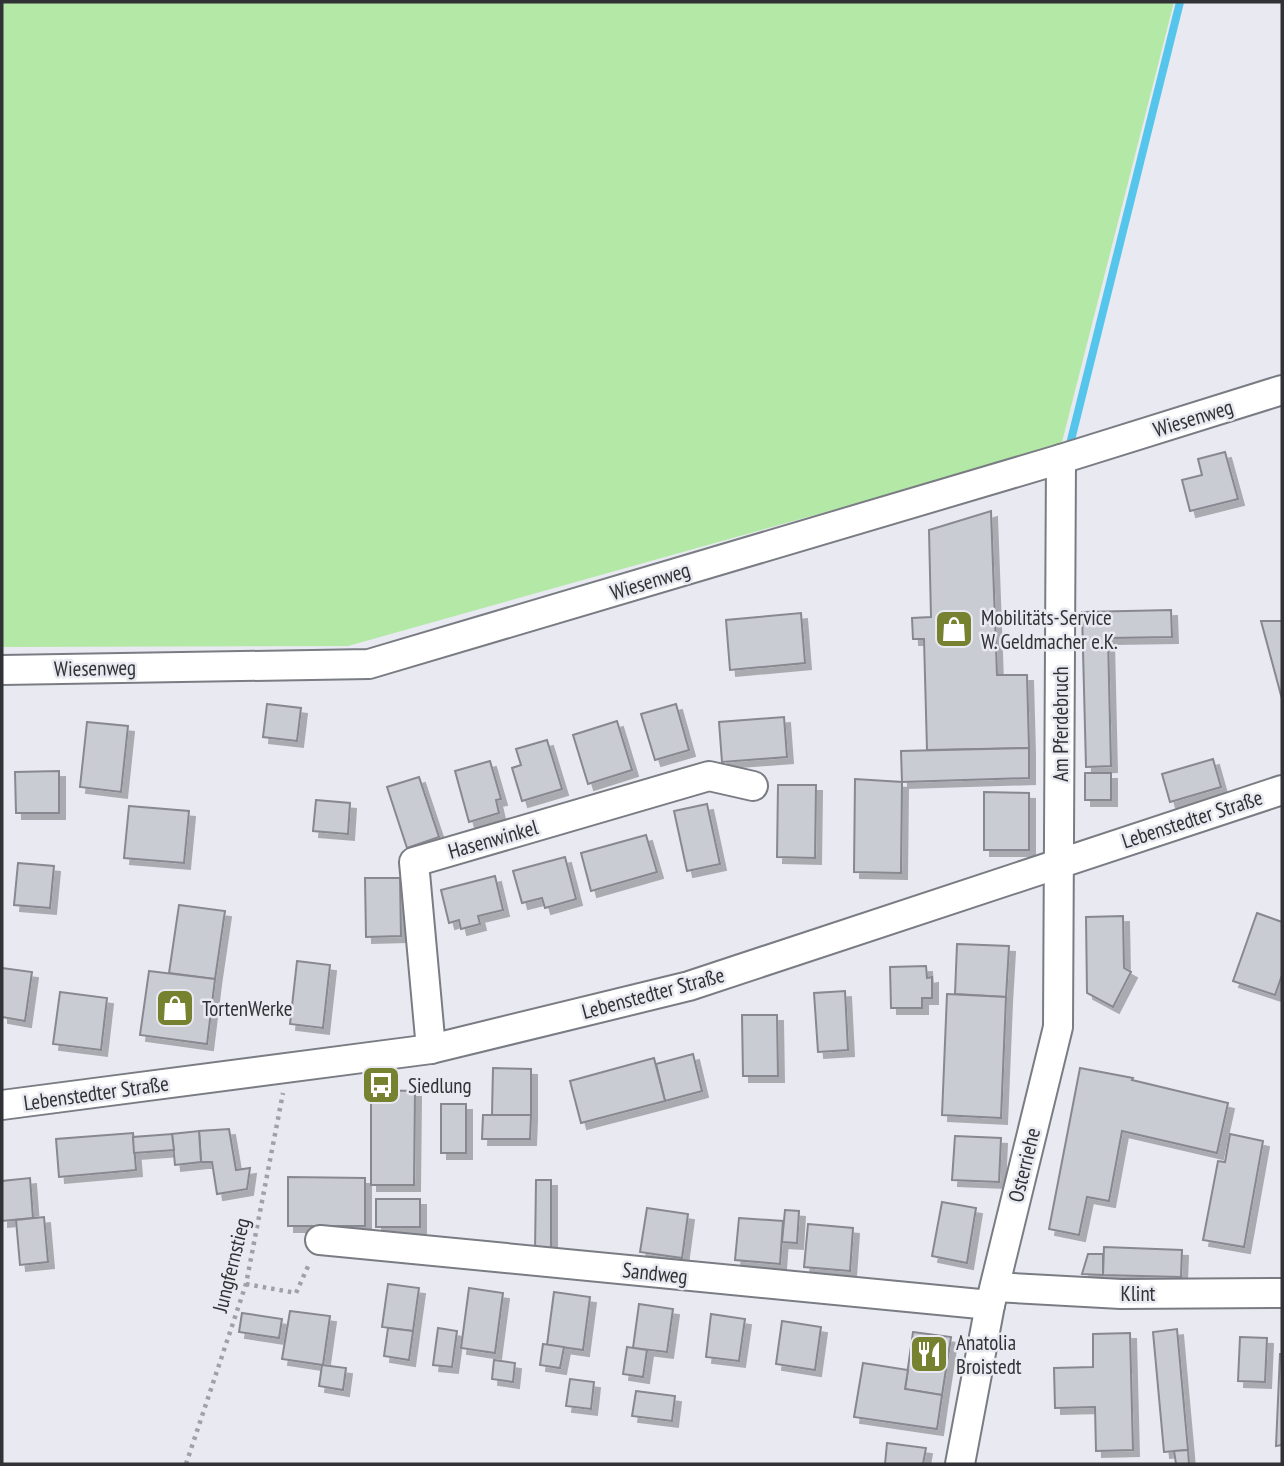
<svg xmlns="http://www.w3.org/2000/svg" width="1284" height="1466" font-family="'PT Sans Narrow',sans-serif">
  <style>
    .green { fill: #b4e8a7 }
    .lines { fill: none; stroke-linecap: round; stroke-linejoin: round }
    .stream { stroke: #55c5eb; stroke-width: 8 }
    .building { fill: #caccd3; stroke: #888990; stroke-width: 2; filter: url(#shadow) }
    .minor-casing { stroke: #7a7c83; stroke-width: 32 }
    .path { stroke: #a0a1a7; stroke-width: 4.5; stroke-dasharray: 3.5 5; stroke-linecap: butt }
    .minor { stroke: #fff; stroke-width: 28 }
    .labels { text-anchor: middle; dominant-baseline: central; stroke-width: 5; stroke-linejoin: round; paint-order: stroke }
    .street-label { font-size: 21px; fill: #313235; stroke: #e8e9f1 }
    .poi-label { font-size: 21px; fill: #313235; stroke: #e8e9f1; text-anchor: start }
  </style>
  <defs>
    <filter id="shadow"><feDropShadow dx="6" dy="6" stdDeviation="0" flood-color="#0004"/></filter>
  </defs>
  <rect width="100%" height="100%" fill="#e8e9f1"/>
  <polygon class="green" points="2,2 1174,2 1061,446 348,646 2,647"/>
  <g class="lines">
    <polyline class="stream" points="1070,444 1180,2"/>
  </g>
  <g class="building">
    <polygon points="1225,452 1238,499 1190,511 1182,480 1202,475 1198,459"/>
    <polygon points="991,511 997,675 1027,675 1029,748 927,750 924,639 913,639 912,618 931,617 929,530"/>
    <polygon points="1171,610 1172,637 1108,638 1111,766 1086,767 1082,612"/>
    <polygon points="801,613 805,663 730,670 726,620"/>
    <polygon points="1261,621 1282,621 1282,699"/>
    <polygon points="267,704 301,708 297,741 263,737"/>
    <polygon points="676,704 689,750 655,760 641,714"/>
    <polygon points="784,717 787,757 722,762 719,722"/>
    <polygon points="617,721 632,770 588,784 573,735"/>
    <polygon points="87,722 128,726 121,792 80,787"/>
    <polygon points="547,740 562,789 522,801 512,768 521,765 516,749"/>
    <polygon points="1029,748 1029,778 902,782 901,751"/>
    <polygon points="1213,759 1221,787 1170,802 1162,774"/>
    <polygon points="490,761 501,799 496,800 499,813 469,822 455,771"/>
    <polygon points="59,771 59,813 16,813 15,772"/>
    <rect x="1085" y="773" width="26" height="27"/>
    <polygon points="419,777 439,837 407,848 387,787"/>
    <polygon points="855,779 902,782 901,873 854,872"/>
    <polygon points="778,785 816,785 815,858 777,857"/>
    <polygon points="984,792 1029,793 1029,850 984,850"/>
    <polygon points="316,800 350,803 348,834 313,831"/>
    <polygon points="707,804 720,864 687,871 674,811"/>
    <polygon points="129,806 189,811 184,863 124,858"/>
    <polygon points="646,835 657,872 591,891 581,853"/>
    <polygon points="565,857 576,899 545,908 542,898 522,903 513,871"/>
    <polygon points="18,863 54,866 50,908 14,905"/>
    <polygon points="495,876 503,910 478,916 480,924 461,929 459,920 449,923 441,890"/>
    <polygon points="365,878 400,878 401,936 366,937"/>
    <polygon points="179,905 225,911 215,979 169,973"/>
    <polygon points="1257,913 1282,922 1282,975 1275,995 1233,981"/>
    <polygon points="1123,916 1124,968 1131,972 1113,1007 1087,993 1086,917"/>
    <polygon points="957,944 1009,946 1006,997 955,994"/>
    <polygon points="297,961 330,965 323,1028 290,1024"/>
    <polygon points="926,966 927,978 932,977 932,998 922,998 922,1008 891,1008 890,967"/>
    <polygon points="2,968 32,972 25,1021 2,1017"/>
    <polygon points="149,971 215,979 207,1044 140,1035"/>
    <polygon points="845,991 848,1050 818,1052 814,993"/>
    <polygon points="60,992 107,998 101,1050 53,1044"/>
    <polygon points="947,994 1006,997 1001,1118 942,1115"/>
    <polygon points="742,1015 777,1015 778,1076 743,1076"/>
    <polygon points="693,1054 702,1091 665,1101 656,1064"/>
    <polygon points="654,1058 665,1101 581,1123 570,1081"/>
    <polygon points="493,1068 531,1069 531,1115 492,1115"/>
    <polygon points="1080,1068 1133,1078 1132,1080 1228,1103 1217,1153 1122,1131 1109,1201 1087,1197 1079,1235 1049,1229"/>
    <polygon points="371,1090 415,1091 414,1185 371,1185"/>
    <rect x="441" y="1104" width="25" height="49"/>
    <polygon points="483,1115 531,1115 530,1139 482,1139"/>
    <polygon points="229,1129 236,1170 250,1168 247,1189 217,1194 212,1162 201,1162 199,1131"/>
    <polygon points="199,1131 201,1162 175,1165 172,1134"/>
    <polygon points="133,1133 136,1170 59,1177 56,1139"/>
    <polygon points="172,1134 174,1150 134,1153 133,1137"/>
    <polygon points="1230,1134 1263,1141 1244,1247 1203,1240 1218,1161 1225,1162"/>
    <polygon points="955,1136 1001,1138 999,1182 952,1180"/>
    <polygon points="288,1177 365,1178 365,1226 288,1226"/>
    <polygon points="30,1178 33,1218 2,1221 2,1181"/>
    <polygon points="536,1180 551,1180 551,1254 535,1253"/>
    <rect x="376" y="1199" width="44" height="28"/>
    <polygon points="942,1202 976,1208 967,1263 932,1256"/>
    <polygon points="647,1208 688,1214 682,1258 640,1252"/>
    <polygon points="785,1210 799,1211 797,1243 782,1242"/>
    <polygon points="44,1217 48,1262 20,1265 16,1220"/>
    <polygon points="739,1218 783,1221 780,1264 735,1260"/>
    <polygon points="808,1224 853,1228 850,1271 804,1267"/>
    <polygon points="1104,1247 1182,1250 1181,1277 1103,1275"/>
    <polygon points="1088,1254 1103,1254 1103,1275 1082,1274"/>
    <polygon points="388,1284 419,1288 413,1331 382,1327"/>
    <polygon points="469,1288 503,1293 495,1353 461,1348"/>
    <polygon points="554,1292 590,1297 583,1350 547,1345"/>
    <polygon points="639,1304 673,1309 667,1352 633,1348"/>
    <polygon points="290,1311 330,1316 323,1365 282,1359"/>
    <polygon points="242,1313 282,1319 279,1338 239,1332"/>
    <polygon points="711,1314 745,1319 739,1361 706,1357"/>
    <polygon points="782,1321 821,1327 815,1370 776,1364"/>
    <polygon points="388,1328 413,1331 409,1360 384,1356"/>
    <polygon points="438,1328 457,1331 452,1367 433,1365"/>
    <polygon points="1177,1329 1188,1450 1164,1452 1153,1332"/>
    <polygon points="913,1332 951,1337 942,1395 905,1389"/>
    <polygon points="1130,1333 1133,1450 1096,1451 1095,1407 1055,1408 1054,1368 1093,1367 1093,1334"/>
    <polygon points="1240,1337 1267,1338 1265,1382 1238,1381"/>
    <polygon points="543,1344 564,1347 560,1368 540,1365"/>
    <polygon points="627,1347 647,1350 643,1377 623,1374"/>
    <polygon points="1280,1354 1282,1354 1282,1445 1276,1446"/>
    <polygon points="494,1360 515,1363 513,1382 492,1379"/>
    <polygon points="863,1363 908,1370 905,1389 942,1395 937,1429 854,1417"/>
    <polygon points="322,1365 346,1368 343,1390 319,1386"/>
    <polygon points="570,1379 594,1382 591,1409 566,1406"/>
    <polygon points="636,1391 675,1396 672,1421 632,1416"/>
    <polygon points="887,1443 926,1448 923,1464 885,1464"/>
    <polygon points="1188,1450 1189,1464 1176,1464 1174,1451"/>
  </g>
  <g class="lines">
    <defs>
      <g id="minor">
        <polyline points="2,670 369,664 1061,459 1282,390"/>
        <polyline points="431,1049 414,862 709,776 753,786"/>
        <polyline points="2,1105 431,1049 689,986 1282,790"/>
        <polyline points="320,1240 990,1305"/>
        <polyline points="995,1287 1121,1294 1282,1293"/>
        <polyline points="960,1464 990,1305 1058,1027 1061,459"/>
      </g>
    </defs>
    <use href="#minor" class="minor-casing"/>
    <g class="path">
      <polyline points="246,1284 296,1293 309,1264"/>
      <polyline points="186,1464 246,1284 283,1093"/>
    </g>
    <use href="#minor" class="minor"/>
  </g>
  <defs>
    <symbol id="shop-square" viewBox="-11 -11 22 22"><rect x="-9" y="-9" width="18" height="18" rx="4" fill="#76822f" stroke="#e8e9f1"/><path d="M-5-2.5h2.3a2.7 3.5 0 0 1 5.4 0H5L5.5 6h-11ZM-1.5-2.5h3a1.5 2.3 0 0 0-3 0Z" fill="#fff"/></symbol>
    <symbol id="bus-square" viewBox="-11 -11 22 22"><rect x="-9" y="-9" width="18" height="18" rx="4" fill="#76822f" stroke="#e8e9f1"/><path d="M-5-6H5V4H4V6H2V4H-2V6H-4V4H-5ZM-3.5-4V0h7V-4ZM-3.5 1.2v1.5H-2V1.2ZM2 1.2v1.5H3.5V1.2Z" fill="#fff"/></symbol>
    <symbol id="restaurant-square" viewBox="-11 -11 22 22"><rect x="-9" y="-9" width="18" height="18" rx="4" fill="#76822f" stroke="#e8e9f1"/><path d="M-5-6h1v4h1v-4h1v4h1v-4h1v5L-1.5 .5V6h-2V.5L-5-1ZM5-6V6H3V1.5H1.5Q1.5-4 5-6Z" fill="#fff"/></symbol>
  </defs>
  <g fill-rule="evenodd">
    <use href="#shop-square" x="932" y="607" width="44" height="44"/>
    <use href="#shop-square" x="153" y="986" width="44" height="44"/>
    <use href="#bus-square" x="359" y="1063" width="44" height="44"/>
    <use href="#restaurant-square" x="907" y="1332" width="44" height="44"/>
  </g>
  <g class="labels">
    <g class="street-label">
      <text transform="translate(1193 418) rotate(-17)">Wiesenweg</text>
      <text transform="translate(650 581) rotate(-17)">Wiesenweg</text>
      <text transform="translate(95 668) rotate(-1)">Wiesenweg</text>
      <text transform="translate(1060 724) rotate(-90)">Am Pferdebruch</text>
      <text transform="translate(1192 819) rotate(-18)">Lebenstedter Straße</text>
      <text transform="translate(493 839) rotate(-16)">Hasenwinkel</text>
      <text transform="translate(653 993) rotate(-15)">Lebenstedter Straße</text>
      <text transform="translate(96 1093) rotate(-8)">Lebenstedter Straße</text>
      <text transform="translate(1024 1165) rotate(-76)">Osterriehe</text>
      <text transform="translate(231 1265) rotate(-76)">Jungfernstieg</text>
      <text transform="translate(655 1273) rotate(6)">Sandweg</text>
      <text x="1138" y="1293">Klint</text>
    </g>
    <g class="poi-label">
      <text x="981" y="617">Mobilitäts-Service<tspan x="981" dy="24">W. Geldmacher e.K.</tspan></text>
      <text x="202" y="1008">TortenWerke</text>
      <text x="408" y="1085">Siedlung</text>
      <text x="956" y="1342">Anatolia<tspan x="956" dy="24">Broistedt</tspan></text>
    </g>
  </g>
  <rect width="1284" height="1466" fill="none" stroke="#313235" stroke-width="7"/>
</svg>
